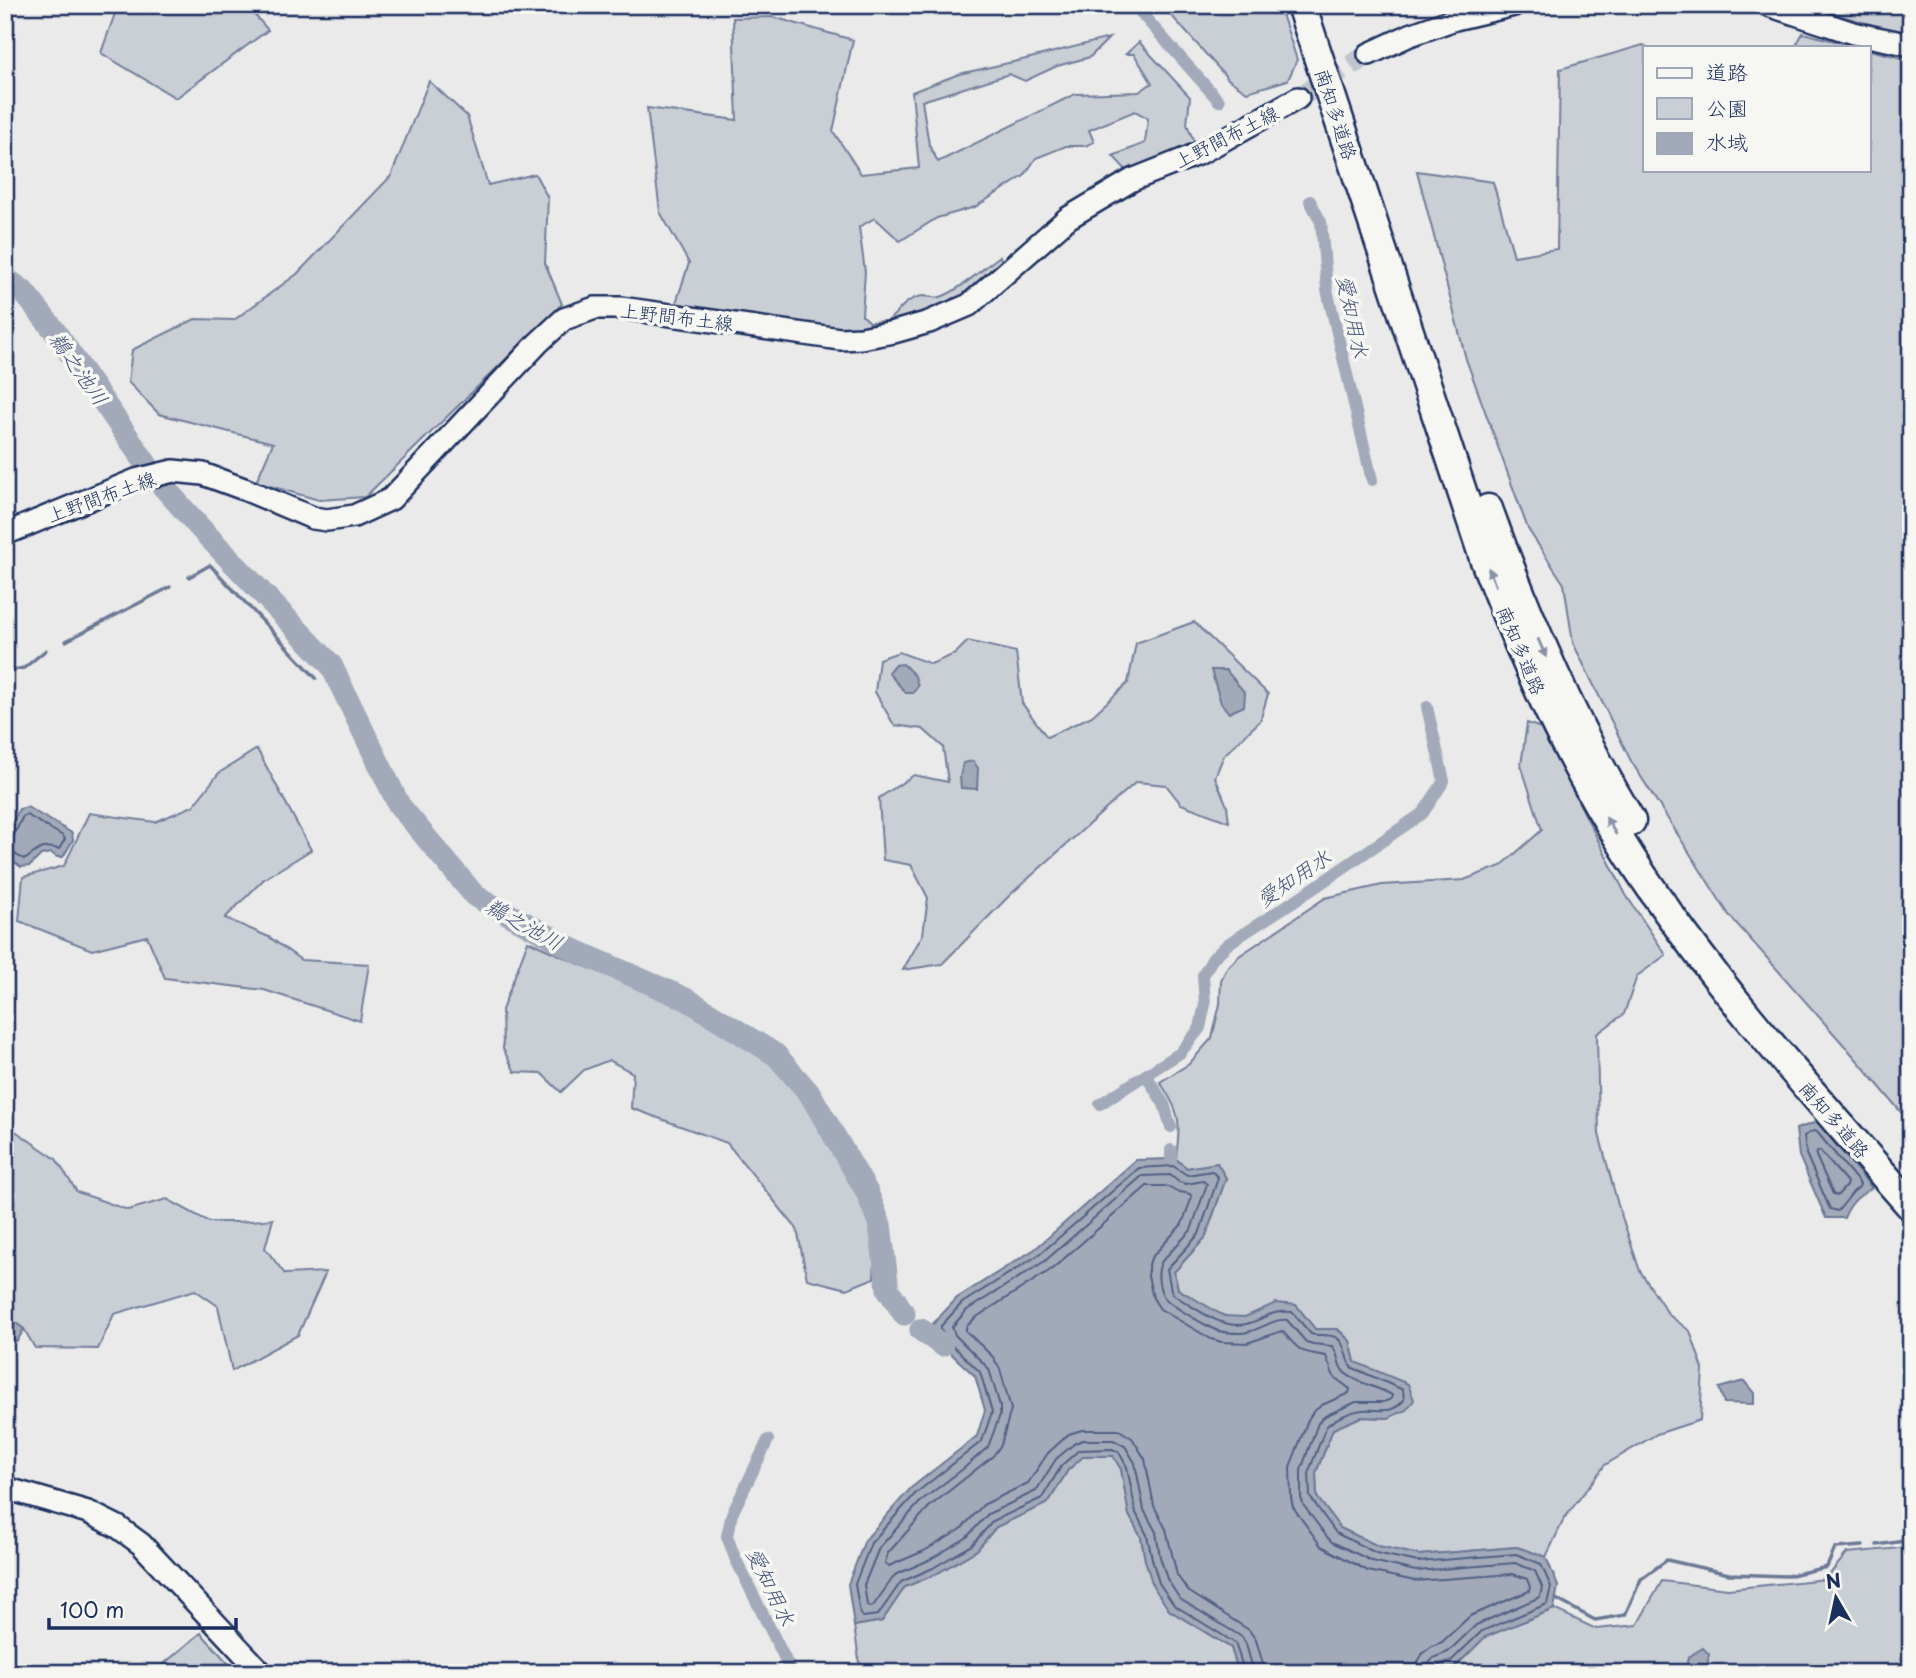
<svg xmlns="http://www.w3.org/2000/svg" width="1916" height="1678" font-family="'Playpen Sans','Klee One',sans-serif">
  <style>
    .green { fill: #caced5; stroke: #727e9a; stroke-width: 2 }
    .water { fill: #a2aaba; stroke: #6c7995; stroke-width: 2 }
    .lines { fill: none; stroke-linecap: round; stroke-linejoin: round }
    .shore { stroke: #516083; stroke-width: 2 }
    .stream { stroke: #6c7995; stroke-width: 3.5 }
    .canal { stroke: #a2aaba; stroke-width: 12 }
    .river { stroke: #a2aaba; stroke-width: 23 }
    .secondary-tunnel { stroke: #c0c5cd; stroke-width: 21; stroke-dasharray: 21 10; stroke-linecap: butt }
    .secondary-casing { stroke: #1b2f5e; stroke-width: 26 }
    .highway-casing { stroke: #1b2f5e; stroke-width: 33 }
    .secondary { stroke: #f6f6f2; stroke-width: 21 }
    .highway { stroke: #f6f6f2; stroke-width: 28 }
    .oneway { fill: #8892a8 }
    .labels { text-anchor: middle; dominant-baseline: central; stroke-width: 7; stroke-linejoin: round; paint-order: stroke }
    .street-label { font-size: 19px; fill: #1b2f5e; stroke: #f6f6f2 }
    .water-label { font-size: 21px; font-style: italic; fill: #44547a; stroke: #f6f6f2 }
  </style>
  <rect width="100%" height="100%" fill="#e9eae9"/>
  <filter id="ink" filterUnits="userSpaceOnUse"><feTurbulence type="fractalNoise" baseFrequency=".0143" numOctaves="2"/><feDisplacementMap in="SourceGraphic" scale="14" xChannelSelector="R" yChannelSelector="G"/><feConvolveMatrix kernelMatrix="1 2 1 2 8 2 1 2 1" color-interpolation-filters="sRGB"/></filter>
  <g filter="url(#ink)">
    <g class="green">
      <polygon points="118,5 253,5 253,13 268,30 176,98 101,53"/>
      <polygon points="1162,5 1279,5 1297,60 1288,80 1247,92 1229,80"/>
      <polygon points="1804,5 1911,5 1911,36"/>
      <path d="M773,17L853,40L833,131L861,174L919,168L912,92L959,74L1022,60L1109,38L1090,57L1057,66L1025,81L1009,74L922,101L929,145L938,162L1075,94L1139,92L1152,83L1134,54H1126L1139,42L1190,97L1187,124L1194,142L1128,172L1113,156L1145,143L1148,118L1135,111L1089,130L1094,142L1085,146H1066L1036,158L1024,176L975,207L937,218L900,241L875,218L859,227L865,272L862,315L870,322L888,321C899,311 906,298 923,296C928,296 935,299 940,297C956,293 985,267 1000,256L1003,267L960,304L850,335L676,303L689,263L660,212L647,108L737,120L733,18Z"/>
      <polygon points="1803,33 1858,47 1795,47"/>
      <polygon points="1643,45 1647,47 1645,47 1645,170 1869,170 1869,50 1902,58 1911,58 1911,1124 1858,1061 1729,915 1631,761 1573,643 1564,584 1528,529 1466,359 1417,171 1493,182 1514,256 1557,249 1560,69"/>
      <polygon points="429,81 467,116 488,185 535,174 548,198 545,263 562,304 365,497 319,500 256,482 273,443 159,414 128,382 132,350 195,319 234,320 297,274 391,176"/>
      <polygon points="1194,622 1268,694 1260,721 1224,755 1215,777 1227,806 1229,822 1181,804 1166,785 1136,782 1011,894 942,964 903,970 923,934 928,898 911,865 883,860 879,798 914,775 948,782 943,747 923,729 894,725 875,692 879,659 899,652 931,664 955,654 968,641 1016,652 1022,703 1047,737 1092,716 1128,683 1136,643"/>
      <path d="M1527,723L1541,728L1626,895L1666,955L1637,976L1624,1014L1597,1034L1599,1134L1618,1205L1640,1271L1669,1315L1690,1331L1703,1369L1700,1420L1657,1434L1605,1465L1564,1519L1546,1557L1517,1547L1419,1555L1378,1546L1340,1528L1317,1497L1316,1473L1333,1429L1361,1417L1388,1418L1355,1362L1350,1341L1338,1329H1315L1296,1305C1270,1303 1271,1308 1248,1316C1224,1324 1197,1301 1178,1289L1174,1272L1205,1238L1226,1178L1217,1163L1187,1168L1176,1159C1180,1121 1182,1115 1160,1082L1189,1064L1212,1038L1220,1004L1221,980L1227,968L1239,956L1325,898L1382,885L1464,880L1501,866L1542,830L1521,765Z"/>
      <polygon points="257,749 311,850 264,879 225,918 269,937 301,960 369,964 360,1021 264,990 165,978 147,936 92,950 19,921 23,877 64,866 89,813 155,822 193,806 219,773"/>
      <polygon points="528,941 579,964 685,1005 773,1062 805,1100 859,1192 876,1229 874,1278 847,1289 807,1279 797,1229 727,1143 631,1108 633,1073 609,1060 584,1070 561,1092 541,1073 515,1072 503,1049 502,1010"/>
      <polygon points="5,1124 56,1159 77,1192 128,1210 167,1199 209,1222 239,1222 273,1219 265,1248 285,1274 326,1272 298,1335 232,1371 218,1306 195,1290 114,1314 98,1349 35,1348 24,1329 5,1315"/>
      <polygon points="1083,1456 1113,1456 1121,1469 1129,1515 1141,1537 1145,1560 1169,1610 1231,1648 1239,1673 861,1673 854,1626 882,1621 905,1587 936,1574 977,1550 996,1527 1048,1503 1068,1470"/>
      <polygon points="1911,1547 1911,1673 1431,1673 1455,1667 1485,1637 1554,1609 1596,1629 1637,1625 1662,1581 1728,1589 1826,1579 1847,1553"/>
      <polygon points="201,1633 228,1663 225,1673 159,1673 160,1667"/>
    </g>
    <g class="water">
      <polygon points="903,664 915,676 918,686 913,693 906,693 890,675 889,671 894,665"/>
      <polygon points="1211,670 1226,670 1245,693 1244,706 1229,713 1221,703"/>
      <polygon points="973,761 978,768 977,789 961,788 960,777 963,763"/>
      <polygon points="27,807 72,833 73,840 63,857 57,857 51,853 41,855 30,866 21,867 5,855 5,837 19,809"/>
      <path d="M1817,1122L1872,1188C1858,1196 1850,1203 1844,1218H1826L1799,1156L1796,1129Z"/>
      <polygon points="1171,1159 1176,1159 1187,1168 1217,1163 1226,1178 1205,1238 1174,1272 1178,1289 1224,1316 1245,1317 1276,1303 1296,1305 1315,1329 1337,1329 1350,1341 1355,1362 1408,1384 1414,1400 1406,1410 1388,1418 1361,1417 1333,1429 1316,1473 1317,1497 1340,1528 1378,1546 1419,1555 1517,1547 1546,1557 1558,1586 1554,1609 1485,1637 1455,1667 1431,1673 1239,1673 1231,1648 1169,1610 1153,1586 1145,1560 1141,1537 1129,1515 1121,1469 1113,1456 1084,1456 1068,1470 1048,1503 996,1527 977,1550 936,1574 905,1587 882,1621 854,1626 848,1584 865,1540 911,1488 977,1436 985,1410 975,1376 942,1345 931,1326 957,1298 1035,1249 1136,1160"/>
      <polygon points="5,1315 24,1329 17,1341 5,1342"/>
      <polygon points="1744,1381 1754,1393 1754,1404 1724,1403 1719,1388"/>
      <polygon points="1703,1648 1709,1654 1707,1671 1699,1673 1687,1662 1688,1657"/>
    </g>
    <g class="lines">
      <g class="shore">
        <path d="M5,838L14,835L23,816L27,815L63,836L65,839L59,849C42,845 39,849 26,859C18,859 14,850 5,850"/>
        <polygon points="1813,1131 1817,1132 1860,1184 1859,1187 1853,1192 1838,1211 1830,1209 1806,1154 1804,1136"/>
        <polygon points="1820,1151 1847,1182 1846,1186 1837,1196 1833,1194 1816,1156 1817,1152"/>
        <path d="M1245,1673L1235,1643L1174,1605L1159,1583L1152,1559L1147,1535L1136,1513L1127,1467L1119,1452L1112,1449L1079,1450L1062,1465L1042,1498L993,1521L972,1545L933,1568L901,1582L878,1615L863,1617L860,1614L855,1584L871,1543L916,1493L982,1441L992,1412L980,1372L948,1341L941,1329V1326L962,1303L1040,1254L1139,1168L1173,1166L1187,1175L1212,1171L1218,1178L1199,1234L1167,1269L1171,1290L1174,1295C1195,1308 1224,1332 1250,1323C1267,1317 1273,1310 1292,1312L1311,1334C1318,1336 1328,1334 1335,1337C1346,1342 1345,1358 1351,1367L1403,1390L1404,1400C1391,1416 1379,1408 1362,1410C1352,1411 1333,1419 1326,1427L1309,1471L1310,1497L1336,1533L1376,1553L1418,1562L1516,1554L1541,1564L1551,1587L1547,1604L1482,1631L1452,1660L1439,1665L1436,1673"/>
        <path d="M1254,1673L1246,1644L1242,1637L1180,1599L1167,1579L1160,1557L1156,1532L1144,1510L1135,1463L1125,1446L1113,1440H1083L1075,1443L1056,1459L1036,1491L988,1514L966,1538L929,1560L895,1575L873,1606L870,1607L867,1605L864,1585L879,1548L922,1500L963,1469L988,1447L1000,1415V1406L989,1369L955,1335L952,1327L967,1310L1045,1261L1142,1176L1170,1175L1179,1182L1186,1184L1203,1181L1207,1184L1191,1230L1162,1261C1156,1271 1158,1287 1164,1297C1168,1304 1211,1329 1219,1331C1226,1333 1234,1333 1241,1333C1258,1333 1271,1318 1287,1320L1306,1342L1313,1344L1332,1346C1339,1353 1337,1365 1344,1372C1352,1381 1380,1388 1392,1395L1391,1399L1384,1402H1356L1325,1416L1318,1423L1301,1470V1498L1304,1506L1327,1537L1332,1542L1372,1561L1416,1571L1515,1563L1535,1571L1542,1587L1540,1597L1476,1625L1448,1652L1433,1658L1428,1665L1427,1673"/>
        <path d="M1264,1673L1263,1664L1256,1640L1249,1630L1188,1591L1177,1575L1166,1529L1154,1506L1145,1459L1132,1438L1119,1430H1082L1069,1434L1048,1453L1028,1483L983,1505L960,1530L924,1551L889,1566L885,1563L888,1553L929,1507L993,1456L1001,1445L1011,1409L1000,1369L993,1357L966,1331V1327L975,1318L1052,1269L1147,1186H1166L1175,1191L1190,1194L1192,1197L1182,1224L1151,1258L1148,1268V1276L1153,1298L1160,1309L1211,1339L1222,1342L1247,1343L1282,1331C1302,1352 1296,1351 1326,1356L1334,1377L1350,1389L1349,1393L1322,1405L1313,1412L1308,1420L1290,1467L1291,1498L1293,1507L1321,1546L1368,1571L1415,1581L1513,1574L1527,1579L1530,1587L1529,1591L1470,1616L1442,1642L1432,1646L1423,1653L1418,1662L1417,1673"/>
      </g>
      <g class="stream">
        <polyline points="189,577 210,565 316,678"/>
        <polyline points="66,641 170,587"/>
        <polyline points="5,674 13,670 24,668 46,650"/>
        <polyline points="1877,1545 1911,1540"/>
        <polyline points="1556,1599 1595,1620 1625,1615 1641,1579 1667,1560 1729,1574 1787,1576 1827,1567 1835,1548 1863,1546"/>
      </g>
      <g class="canal">
        <polyline points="1134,5 1219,101"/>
        <polyline points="1310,201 1321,222 1327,290 1372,480"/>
        <polyline points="1146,1075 1164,1104 1171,1127"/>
        <polyline points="1100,1104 1180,1053 1200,1028 1205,1004 1203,975 1213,958 1229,943 1311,890 1423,813 1444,781 1427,707"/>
        <polyline points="1171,1159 1171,1150"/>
        <polyline points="768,1440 732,1514 727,1536 735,1558 792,1673"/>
      </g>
      <g class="river">
        <polyline points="5,278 23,291 54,330 147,465"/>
        <polyline points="161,484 201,529 331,665 399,805 475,896 576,951 688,1000 776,1055 810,1094 867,1192 880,1225 888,1289 904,1314"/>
        <polyline points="921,1330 942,1345"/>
      </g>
      <polyline class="secondary-tunnel" points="1298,98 1369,54"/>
      <defs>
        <g id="secondary">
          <polyline points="1768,5 1853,33 1911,45"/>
          <polyline points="1369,54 1410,35 1455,19 1514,5"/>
          <polyline points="5,534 136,480 173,471 203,474 244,489 313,518 327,520 354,516 391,499 538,343 564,319 595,308 621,308 840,339 861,338 894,332 929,322 969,305 1068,218 1132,180 1200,153 1298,98"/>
          <polyline points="5,1488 88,1512 118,1527 141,1544 262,1673"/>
        </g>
        <g id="highway">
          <path d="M1301,5L1484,558C1524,662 1570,764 1631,858C1712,983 1813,1094 1911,1206"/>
          <path d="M1488,509C1527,617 1572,723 1631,821"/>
        </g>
      </defs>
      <use href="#secondary" class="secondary-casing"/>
      <use href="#highway" class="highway-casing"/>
      <use href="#secondary" class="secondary"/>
      <use href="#highway" class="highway"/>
    </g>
    <defs><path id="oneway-solid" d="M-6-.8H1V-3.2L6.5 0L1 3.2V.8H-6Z" transform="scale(1.75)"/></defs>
    <g class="oneway">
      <use href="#oneway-solid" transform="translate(1492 577) rotate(-111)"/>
      <use href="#oneway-solid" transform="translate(1542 648) rotate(67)"/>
      <use href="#oneway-solid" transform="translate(1611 826) rotate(-121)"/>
    </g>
  </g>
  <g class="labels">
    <g class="street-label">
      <text transform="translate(1337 114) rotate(72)">南知多道路</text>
      <text transform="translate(1226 136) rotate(-27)">上野間布土線</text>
      <text transform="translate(677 316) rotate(7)">上野間布土線</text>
      <text transform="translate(101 496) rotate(-20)">上野間布土線</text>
      <text transform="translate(1522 650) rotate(67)">南知多道路</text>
      <text transform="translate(1835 1119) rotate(49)">南知多道路</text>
    </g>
    <g class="water-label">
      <text transform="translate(1354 316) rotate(78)">愛知用水</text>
      <text transform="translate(80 368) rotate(55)">鵜之池川</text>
      <text transform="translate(1293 877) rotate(-34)">愛知用水</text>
      <text transform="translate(525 923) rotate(29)">鵜之池川</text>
      <text transform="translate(772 1586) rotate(64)">愛知用水</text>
    </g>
  </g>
  <rect width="1916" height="1678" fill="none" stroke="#f6f6f2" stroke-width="28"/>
  <rect x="14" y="14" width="1888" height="1650" fill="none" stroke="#1b2f5e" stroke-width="2.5" filter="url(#ink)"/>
  <rect x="1643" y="46" width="228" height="126" fill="#f6f6f2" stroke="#9ea6b7" stroke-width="2"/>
  <rect x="1657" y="68" width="35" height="10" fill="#f6f6f2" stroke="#9ea6b7" stroke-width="2"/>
  <text x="1706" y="80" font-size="21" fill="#1b2f5e">道路</text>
  <rect x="1657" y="98" width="35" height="21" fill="#caced5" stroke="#9ea6b7" stroke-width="2"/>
  <text x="1706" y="116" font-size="21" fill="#1b2f5e">公園</text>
  <rect x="1657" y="133" width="35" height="21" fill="#a2aaba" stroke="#9ea6b7" stroke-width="2"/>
  <text x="1706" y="150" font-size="21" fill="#1b2f5e">水域</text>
  <g transform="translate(1836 1598) rotate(351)" stroke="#f6f6f2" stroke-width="5" paint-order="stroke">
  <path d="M0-5L12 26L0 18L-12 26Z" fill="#1b2f5e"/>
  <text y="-10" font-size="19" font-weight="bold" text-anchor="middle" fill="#1b2f5e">N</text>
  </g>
  <path d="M49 1618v10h187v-10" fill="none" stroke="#1b2f5e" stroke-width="3.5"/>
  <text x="60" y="1618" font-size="21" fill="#1b2f5e" stroke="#f6f6f2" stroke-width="5" paint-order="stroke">100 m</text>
</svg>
